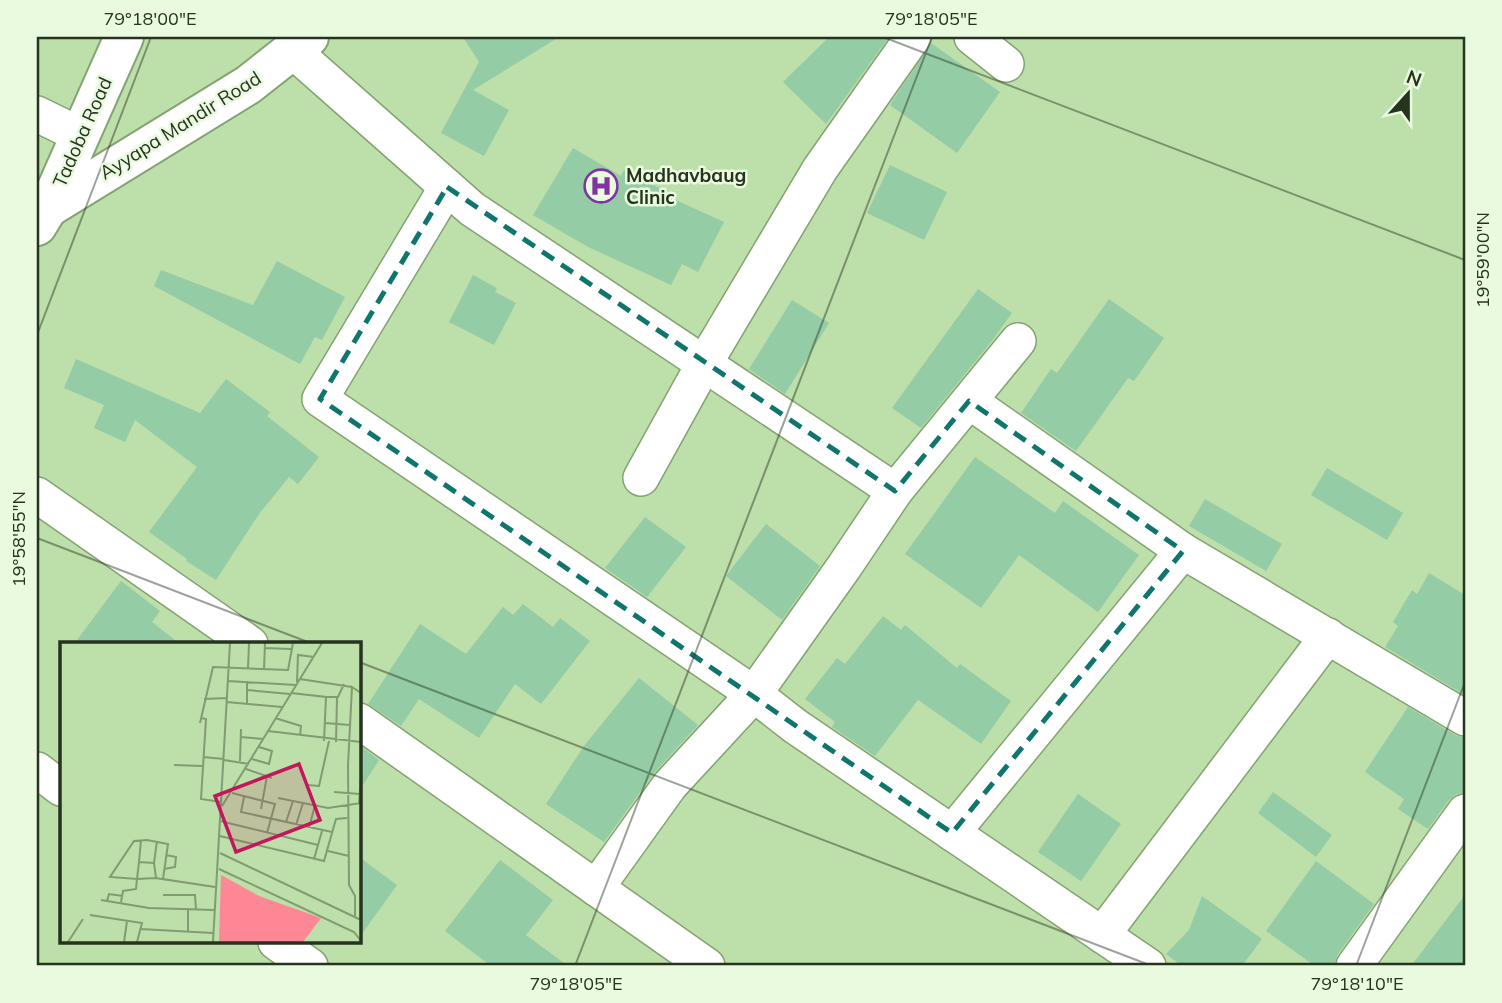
<svg xmlns="http://www.w3.org/2000/svg" width="1502" height="1003" font-family="Mulish,sans-serif">
  <style>
    .building { fill: #94cca6 }
    .lines { fill: none; stroke-linecap: round; stroke-linejoin: round }
    .minor-casing { stroke: #83a371; stroke-width: 38 }
    .tertiary-casing { stroke: #83a371; stroke-width: 42 }
    .primary-casing { stroke: #83a371; stroke-width: 42 }
    .minor { stroke: #fff; stroke-width: 35 }
    .tertiary { stroke: #fff; stroke-width: 38 }
    .primary { stroke: #fff; stroke-width: 38 }
    .marked { fill: none; stroke: #0f766e; stroke-width: 5; stroke-dasharray: 14 9; stroke-linejoin: round }
    .ticks { fill: none; stroke: #26341f; stroke-width: 2; stroke-opacity: 0.45 }
    .labels { text-anchor: middle; dominant-baseline: central; stroke-width: 5; stroke-linejoin: round; paint-order: stroke }
    .street-label { font-size: 19px; fill: #26341f; stroke: #e9fadf }
    .poi-label { font-size: 19px; font-weight: bold; fill: #26341f; stroke: #e9fadf; text-anchor: start }
    .inset-road { fill: none; stroke: #819b72; stroke-width: 2 }
    .view { fill: #c2185b; fill-opacity: 0.15; stroke: #c2185b; stroke-width: 3.5 }
    .inset-edge { fill: none; stroke: #26341f; stroke-width: 3.5 }
    .neatline { fill: none; stroke: #26341f; stroke-width: 2.5 }
    .ticks-label { font-size: 18px; text-anchor: middle; fill: #26341f }
  </style>
  <rect width="100%" height="100%" fill="#bddfaa"/>
  <g class="building">
    <polygon points="463,37 559,37 473,90 509,110 484,156 441,133 479,62"/>
    <polygon points="829,37 889,37 826,124 783,82"/>
    <polygon points="931,43 1000,92 957,153 890,105"/>
    <polygon points="573,148 621,176 624,170 671,194 669,197 724,222 698,272 682,264 671,285 588,247 533,215"/>
    <polygon points="890,165 947,192 924,240 867,213"/>
    <polygon points="277,261 345,297 322,340 315,337 300,364 154,286 161,270 253,305"/>
    <polygon points="473,275 497,288 495,292 516,303 494,345 449,322"/>
    <polygon points="978,289 1012,313 991,342 921,428 892,408"/>
    <polygon points="1109,299 1164,338 1134,381 1128,378 1076,451 1021,413 1051,369 1057,373"/>
    <polygon points="792,300 829,323 785,394 749,369"/>
    <polygon points="76,359 200,413 226,379 270,412 267,416 319,457 298,484 289,477 259,514 216,580 186,561 187,559 149,532 197,467 135,420 125,442 94,428 104,405 64,388"/>
    <polygon points="975,457 1055,513 1063,501 1139,555 1098,612 1019,555 981,608 905,554"/>
    <polygon points="1327,468 1403,513 1387,540 1311,495"/>
    <polygon points="1205,499 1282,544 1266,571 1189,526"/>
    <polygon points="645,517 686,547 647,597 605,568"/>
    <polygon points="766,524 820,566 782,620 726,576"/>
    <polygon points="1429,573 1465,595 1465,695 1385,647 1398,626 1393,622 1412,590 1417,594"/>
    <polygon points="121,581 160,611 152,622 180,644 74,644"/>
    <polygon points="523,604 553,627 560,618 590,641 541,704 515,684 479,738 419,699 401,726 368,704 420,624 466,654 503,607 513,615"/>
    <polygon points="883,616 901,630 905,625 957,668 960,664 1011,701 981,744 918,700 875,756 832,727 835,722 805,699 837,658 845,664"/>
    <polygon points="639,678 698,725 654,773 604,842 546,804 584,746"/>
    <polygon points="1408,707 1455,735 1465,738 1465,792 1456,794 1449,800 1428,829 1398,809 1404,799 1365,772"/>
    <polygon points="359,745 379,760 359,791"/>
    <polygon points="1273,792 1332,835 1316,857 1258,813"/>
    <polygon points="1078,794 1121,824 1081,881 1038,852"/>
    <polygon points="359,857 397,885 359,938"/>
    <polygon points="500,860 553,900 526,935 568,966 491,966 445,931"/>
    <polygon points="1316,861 1374,904 1338,954 1334,966 1315,966 1266,931"/>
    <polygon points="1465,895 1465,966 1411,966"/>
    <polygon points="1202,896 1262,939 1242,966 1182,966 1166,954 1189,930"/>
  </g>
  <g class="lines">
    <defs>
      <g id="minor">
        <polyline points="972,37 1006,64"/>
        <polyline points="292,50 472,209 895,491 844,567 754,694 670,785 596,888"/>
        <polyline points="37,114 80,135"/>
        <polyline points="447,187 320,399 754,694 795,726 1148,966"/>
        <polyline points="969,401 1183,551 1465,718"/>
        <polyline points="641,478 704,364 820,169 913,37"/>
        <polyline points="895,491 1018,341"/>
        <polyline points="37,495 250,644"/>
        <polyline points="359,721 707,966"/>
        <polyline points="37,770 61,788"/>
        <polyline points="952,833 1183,551"/>
        <polyline points="1102,935 1328,636"/>
        <polyline points="276,942 310,966"/>
        <polyline points="1354,966 1465,812"/>
      </g>
      <polyline id="tertiary" points="48,208 248,85 309,37"/>
      <polyline id="primary" points="37,226 48,208 124,37"/>
    </defs>
    <use href="#minor" class="minor-casing"/>
    <use href="#tertiary" class="tertiary-casing"/>
    <use href="#primary" class="primary-casing"/>
    <use href="#minor" class="minor"/>
    <use href="#tertiary" class="tertiary"/>
    <use href="#primary" class="primary"/>
  </g>
  <path class="marked" d="M447,187L895,491L969,401L1183,551L952,833L320,399Z"/>
  <path class="ticks" d="M883,37L1465,260M37,335L151,37M37,538L313,644M359,662L1152,966M575,966L932,37M1356,966L1465,682"/>
  <defs>
    <symbol id="hospital-ring" viewBox="-11 -11 22 22"><circle r="9.5" fill="#e9fadf" stroke="#8233a3" stroke-width="1.5"/><path d="M-5-5h3v3.5h4V-5h3V5h-3V1.5h-4V5h-3Z" fill="#8233a3"/></symbol>
  </defs>
  <g fill-rule="evenodd">
    <use href="#hospital-ring" x="582" y="167" width="38" height="38"/>
  </g>
  <g class="labels">
    <g class="street-label">
      <text transform="translate(180 125) rotate(-32)">Ayyapa Mandir Road</text>
      <text transform="translate(82 132) rotate(-66)">Tadoba Road</text>
    </g>
    <g class="poi-label">
      <text x="626" y="175">Madhavbaug<tspan x="626" dy="22">Clinic</tspan></text>
    </g>
  </g>
  <g transform="translate(60 642)">
    <rect width="301" height="301" fill="#bddfaa"/>
    <path d="M161,233L199,254L261,276L243,300H159Z" fill="#fd8794"/>
    <path class="inset-road" d="M205,6L231,7M188,26L189,1M204,27L205,1M240,37L292,45M168,39L236,43M237,40L238,13L254,15M187,48L230,52M231,51L266,55L264,99M266,55H278L284,42M144,57L167,56M167,60L222,65M187,62V39M141,76L146,77L141,157L161,160M215,76L241,84L240,94M140,81L153,25L228,28L233,1M265,81L290,83M208,89L301,100M180,95L204,97M276,100L277,55M143,115L164,117M192,117L209,122L212,109L199,105M164,118L189,122M180,119L181,87M114,123L142,124M186,127L212,136M247,143L259,144L269,99M274,150L300,152M172,151L215,162L207,191M184,155L181,170L272,190M218,156L268,166L301,161M299,161L301,135M162,164L262,1M201,167L207,134M160,179L258,203M226,180L233,159M236,183L243,161M249,186L255,163M160,194L264,219L276,177L287,176M268,209L289,214M160,211L301,278M254,217L262,189M79,220L81,198M94,221L97,199M104,227L115,225L116,215L106,213M159,227L294,290L301,299M103,237L108,202L87,198L74,199L50,235L77,237L79,220L94,221L96,236L155,245M103,253H135L136,268M41,258L89,266L154,268M47,259L49,252L63,254M61,260L63,249L76,247L77,237L96,236M128,268V290M30,273L82,281L77,300M295,274V254L289,243L288,123L292,45L301,51M80,287L153,291M8,300L23,277M64,300L67,279M153,300L170,1"/>
    <path class="view" d="M239,122L260,178L176,210L155,154Z"/>
    <rect width="301" height="301" class="inset-edge"/>
  </g>
  <rect width="1502" height="1003" fill="none" stroke="#e9fadf" stroke-width="77"/>
  <g transform="translate(1408 94) rotate(21)" stroke="#e9fadf" stroke-width="5" paint-order="stroke">
  <path d="M0-5L12 26L0 18L-12 26Z" fill="#26341f"/>
  <text y="-10" font-size="19" font-weight="bold" text-anchor="middle" fill="#26341f">N</text>
  </g>
  <rect x="38" y="38" width="1426" height="926" class="neatline"/>
  <g class="ticks-label">
    <text x="150" y="25">79°18'00"E</text>
    <text x="931" y="25">79°18'05"E</text>
    <text transform="translate(1483 260) rotate(-90)" y="6">19°59'00"N</text>
    <text transform="translate(19 539) rotate(-90)" y="6">19°58'55"N</text>
    <text x="576" y="990">79°18'05"E</text>
    <text x="1357" y="990">79°18'10"E</text>
  </g>
</svg>
